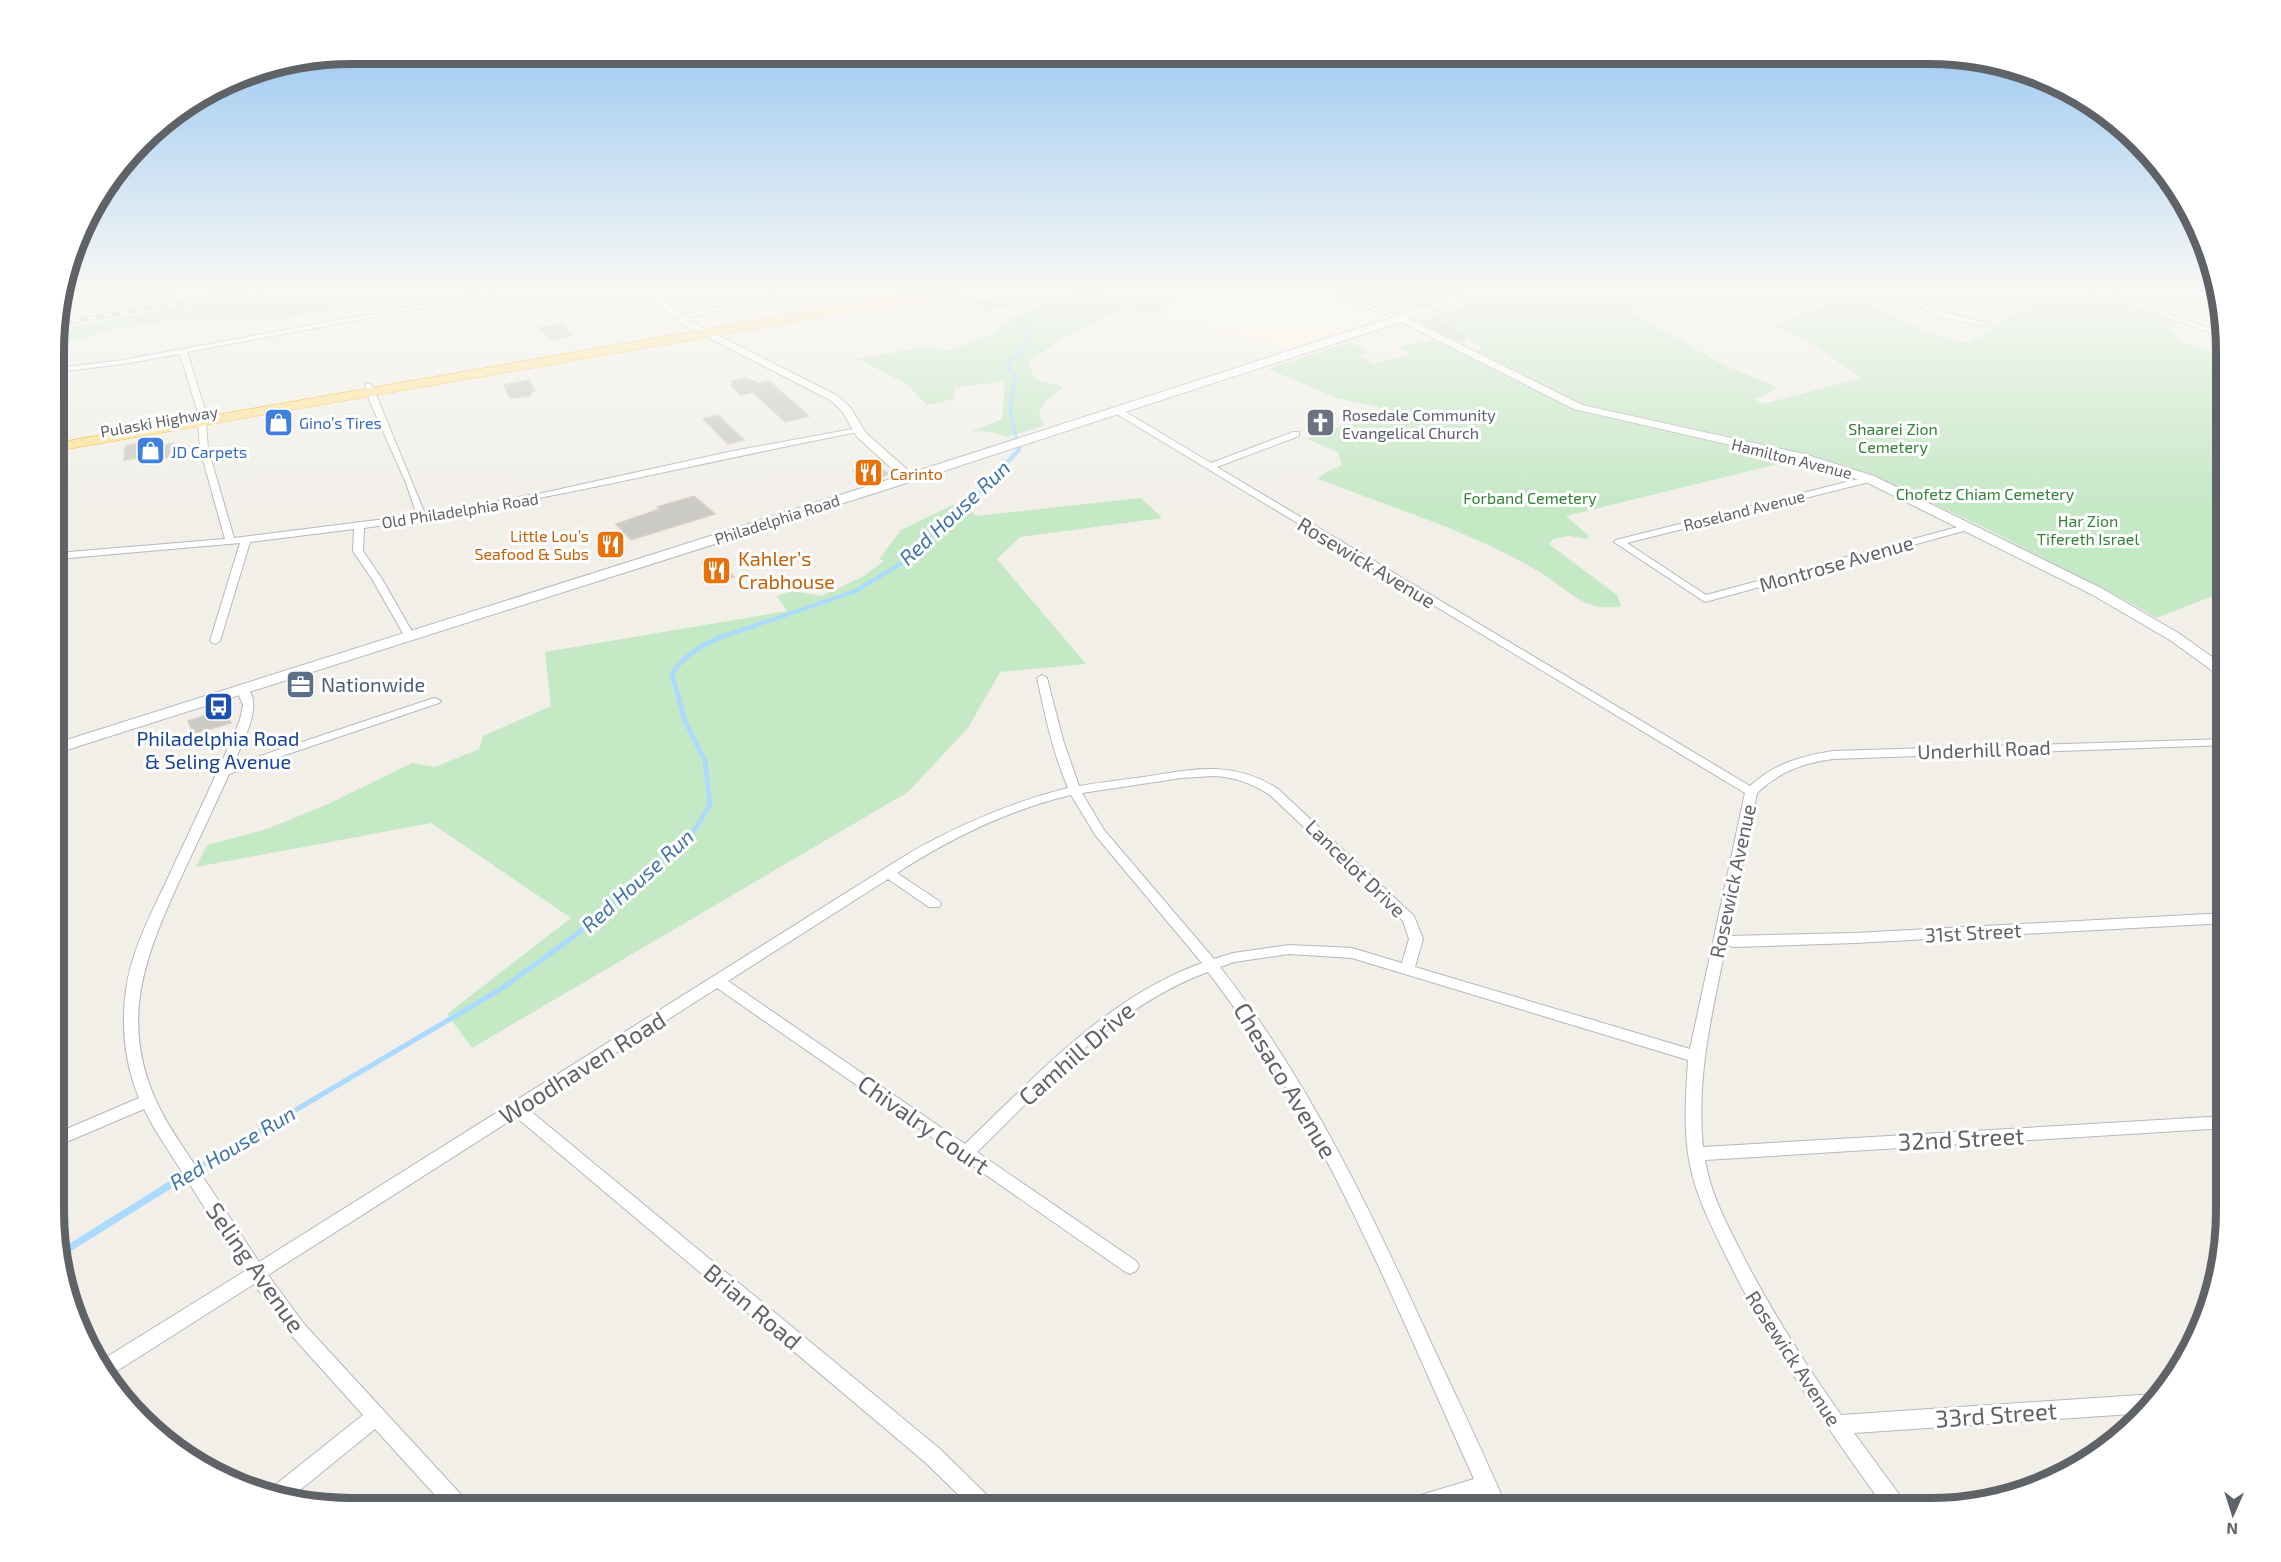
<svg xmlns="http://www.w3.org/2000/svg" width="2281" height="1562" font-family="'Exo 2',sans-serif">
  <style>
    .commercial { fill: #fef7e0 }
    .industrial { fill: #e0deda }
    .green { fill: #c5e8c5 }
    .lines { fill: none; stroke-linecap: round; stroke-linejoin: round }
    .stream-far4 { stroke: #aadaff; stroke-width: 3 }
    .stream-far3 { stroke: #aadaff; stroke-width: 4 }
    .stream-far2 { stroke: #aadaff; stroke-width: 4.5 }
    .stream-far1 { stroke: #aadaff; stroke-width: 5 }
    .stream { stroke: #aadaff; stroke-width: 7 }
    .building { fill: #cccac5; stroke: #d6d1c6; stroke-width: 1.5 }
    .street-casing { stroke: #b5b8bc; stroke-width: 2 }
    .secondary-casing { stroke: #b6babf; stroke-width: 2 }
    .highway-casing { stroke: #f9ab00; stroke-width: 1 }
    .street { fill: #fff; fill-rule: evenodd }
    .secondary { fill: #fff; fill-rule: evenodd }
    .highway { fill: #fde293; fill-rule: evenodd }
    .rail-casing { stroke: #b6b7b8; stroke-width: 4.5 }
    .rail { stroke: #fff; stroke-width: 3; stroke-dasharray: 8; stroke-linecap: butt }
    .labels { text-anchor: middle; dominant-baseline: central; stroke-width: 6; stroke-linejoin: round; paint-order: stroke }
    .far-worship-label { font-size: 16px; fill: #5b616d; stroke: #fff; text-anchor: start }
    .far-street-label { font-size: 16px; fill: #5f6368; stroke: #fff }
    .far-shop-label { font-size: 16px; fill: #366cbe; stroke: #fff; text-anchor: start }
    .far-park-label { font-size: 16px; fill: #348238; stroke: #fff }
    .far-food-label { font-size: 16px; fill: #c56008; stroke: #fff; text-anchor: start }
    .food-label { font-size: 20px; fill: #c56008; stroke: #fff; text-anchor: start }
    .street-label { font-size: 20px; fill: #5f6368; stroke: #fff }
    .service-label { font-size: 20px; fill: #4e5e75; stroke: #fff; text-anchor: start }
    .transit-label { font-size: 20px; fill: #164399; stroke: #fff }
    .water-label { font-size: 21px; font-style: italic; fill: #4174aa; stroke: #fff }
    .near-street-label { font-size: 24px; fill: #5f6368; stroke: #fff }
    .rim { fill: none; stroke: #5f6368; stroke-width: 8 }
  </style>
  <rect width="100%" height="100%" fill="#f1efe8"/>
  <g class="commercial">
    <polygon points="1143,287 1302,287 1387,316 1292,350 1154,314 1184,295"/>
    <polygon points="1521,287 1605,287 1557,302"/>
  </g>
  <g class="industrial">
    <polygon points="64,287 214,287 57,314"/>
    <polygon points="1317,287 1480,287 1403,314"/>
  </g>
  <g class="green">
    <polygon points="292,287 400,287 397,297 375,304 274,320 171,321 118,329 57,345 57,329"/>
    <polygon points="1097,287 1143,287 1184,295 1155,314 1121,310 1065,337 1028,362 1035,379 1063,387 1044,403 1039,413 1044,426 1006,437 991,432 972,431 1002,419 1005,381 955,388 954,399 927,405 905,383 857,359 929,346 948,351 993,334 1004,321 1045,304"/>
    <polygon points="1518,287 1557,302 1605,287 1676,288 1671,298 1638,306 1633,314 1726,366 1777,387 1770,393 1754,399 1763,404 1862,378 1812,344 1775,325 1849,295 1932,334 1969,343 2056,287 2074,287 2173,322 2168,327 2179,341 2218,354 2221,360 2226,361 2226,591 2156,618 2134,605 1983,527 1898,487 1845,465 1584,405 1474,351 1484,348 1432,316"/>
    <path d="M1434,340L1575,410L1798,459L1566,516L1588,535L1587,539L1569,536L1553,539L1549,544L1617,595L1621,606C1585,613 1570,591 1543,574C1474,532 1393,508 1318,479L1326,472L1342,465L1338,452L1307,439L1384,409L1337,398L1268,369L1350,342L1371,352L1358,356L1374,364L1410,354L1398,347Z"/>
    <polygon points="1141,498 1162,518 1020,537 997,559 1086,664 1000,672 968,728 908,792 472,1048 447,1014 571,918 431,823 196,867 207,845 267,829 326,805 412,763 435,767 479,749 483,736 551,706 545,652 787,611 777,596 792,591 822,596 864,576 884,561 879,559 901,530 961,501 976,516"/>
  </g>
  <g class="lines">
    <path class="stream-far4" d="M1018,444L1010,411L1015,376L1007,364C1023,353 1031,343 1024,323C1044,299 1086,295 1115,287"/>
    <polyline class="stream-far3" points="718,638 856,591 900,564 965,507 1019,450 1017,442"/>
    <path class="stream-far2" d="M637,881L694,831L710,805L705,761L685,721L672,674C681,658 704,643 722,637"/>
    <polyline class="stream-far1" points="170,1184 501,989 576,935 639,879"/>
    <polyline class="stream" points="58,1255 173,1183"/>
  </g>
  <g class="building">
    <polygon points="1011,295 1023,304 985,310 974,301"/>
    <polygon points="1435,318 1466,337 1463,343 1420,321"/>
    <polygon points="561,323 573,335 551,341 539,328"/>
    <polygon points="745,378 758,383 769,381 809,416 785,422 753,392 741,395 731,385 734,385 732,381"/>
    <polygon points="529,380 535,391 531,392 530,396 510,398 504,385"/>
    <polygon points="718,415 726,423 744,440 728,444 703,419"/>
    <polygon points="163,439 163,445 174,443 174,456 160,459 160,454 124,460 125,448 128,445"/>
    <polygon points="873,464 889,474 868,481 853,471"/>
    <polygon points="694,496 715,514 631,540 616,524 660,509 657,507"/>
    <polygon points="613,536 624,548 608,553 598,541"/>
    <polygon points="717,558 729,568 725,569 734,577 722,581 702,563"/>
    <polygon points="224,709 231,723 193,734 188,721"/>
  </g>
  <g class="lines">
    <defs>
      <g id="street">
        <polygon points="445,287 453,287 449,291 453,299 517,287 533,287 187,352 206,413 202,415 198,413 180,354 123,364 57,372 57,368 123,360 447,300 442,291"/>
        <polygon points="814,287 829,287 679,319 675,317"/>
        <polygon points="1309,287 1320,287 1407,319 1401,320"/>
        <polygon points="1728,287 1738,287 1723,292 1723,290"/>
        <path d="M1924,287H1932L1917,297L1928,306L1937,310L1989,324L1985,326C1960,320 1927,318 1910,297Z"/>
        <polygon points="2081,287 2092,287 2226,334 2226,338"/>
        <polygon points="2163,287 2180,287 2216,294 2217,298"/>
        <polygon points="57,380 61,382 67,437 63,439 59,437 57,414"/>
        <path d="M365,383L372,385L425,514L547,492L733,451L858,428L862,430L858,432C693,464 530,505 364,528L363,551L382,579L414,635L409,638L404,635L372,579L353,551L354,529L250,542L220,641L215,644L210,641L240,543L57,559V553L225,539L200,449L198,422L202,420L206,422L208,449L234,538L417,515L406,483L370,402Z"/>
        <path d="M1115,409H1121L1211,463L1293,432H1299V436L1217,467L1750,786C1773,764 1802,756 1833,751L2226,739V745L1833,759C1803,763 1779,772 1757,793L1728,936L1855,933L2226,913V923L1855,943L1734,947L1726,945C1712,1013 1696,1077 1703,1147L2226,1116V1128L1705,1160C1710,1191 1724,1219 1738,1246C1768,1306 1803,1361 1841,1415L2155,1394L2161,1396L2146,1413L1854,1433L1904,1501L1907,1508H1885C1826,1426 1769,1345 1725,1254C1711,1225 1696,1196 1690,1165C1683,1131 1686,1095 1688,1060L1352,958L1289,954L1234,962L1220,967C1310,1082 1373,1215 1433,1347C1458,1400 1484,1454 1507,1508H1487L1482,1496L1444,1508H1401L1404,1501L1411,1498L1474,1479C1395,1305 1325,1124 1208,972C1116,1005 1046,1085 977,1152L1136,1261L1139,1266L1136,1271L1130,1274L1124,1271L717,988L528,1109L940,1449L993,1501L996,1508H972L926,1463L516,1117L268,1275L304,1324L466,1500L469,1507H446L375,1429L289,1499L268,1495L270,1489L363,1415L292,1336L254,1284L109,1376L97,1363L245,1271L154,1128L144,1109L57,1146V1133L139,1098C125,1064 121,1026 126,990C131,952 150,916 166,882C191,828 217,775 240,720L243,705L236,689L242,686C269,696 240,748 233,765L431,699L435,698L441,701L439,703L229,774C212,812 194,849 177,886C142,963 119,1027 160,1109C170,1129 184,1148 196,1167C217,1198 238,1230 259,1262L911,852C961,824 1012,802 1068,788C1053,753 1045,715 1037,678L1042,675L1047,678L1063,740L1079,786C1101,782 1122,780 1144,777C1194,769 1233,760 1278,789L1414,916L1423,939L1415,967L1690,1049L1745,793L1115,413ZM1213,776C1235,777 1251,783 1270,795L1403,921L1409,939L1402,963L1352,948L1289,945L1233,953L1214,959L1104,830L1082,793L1181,778ZM1071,795L1096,836L1202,963C1107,997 1036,1076 965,1144L728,981L888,879L929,907H939L941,904L939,901L897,873C951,838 1008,810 1071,795Z"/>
        <polygon points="1870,476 1873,477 1873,481 1627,543 1706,595 1965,525 1968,524 1973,527 1971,529 1705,602 1614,542 1616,540"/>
      </g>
      <polygon id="secondary" points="637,287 647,287 690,321 838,396 850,407 866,433 911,473 1486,287 1501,287 1410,319 1582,405 1804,454 1874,476 2101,588 2180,634 2226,667 2226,678 2221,677 2170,640 2091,594 1866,482 1801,461 1574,409 1401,322 913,481 57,753 57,743 900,476 857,437 842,411 830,400 684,325"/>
      <polygon id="highway" points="948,287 977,287 971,291 57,451 57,443"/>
    </defs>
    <use href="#street" class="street-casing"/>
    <use href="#secondary" class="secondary-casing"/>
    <use href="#highway" class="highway-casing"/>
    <use href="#street" class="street"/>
    <use href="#secondary" class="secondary"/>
    <use href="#highway" class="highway"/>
    <defs>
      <polyline id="rail" points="57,324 271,287"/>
    </defs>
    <use href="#rail" class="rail-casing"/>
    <use href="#rail" class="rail"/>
  </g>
  <linearGradient id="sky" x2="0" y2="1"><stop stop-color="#8fc3f1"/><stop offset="0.57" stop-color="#f9f8f5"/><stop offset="1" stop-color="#f9f8f5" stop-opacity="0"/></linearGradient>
  <rect width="2281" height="506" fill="url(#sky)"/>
  <defs>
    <symbol id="shop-square" viewBox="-11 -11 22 22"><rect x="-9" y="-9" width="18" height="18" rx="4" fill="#3f7fe0" stroke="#fff"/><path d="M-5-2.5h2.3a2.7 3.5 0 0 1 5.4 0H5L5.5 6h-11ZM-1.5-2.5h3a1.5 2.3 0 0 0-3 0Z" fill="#fff"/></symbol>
    <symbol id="church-square" viewBox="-11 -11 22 22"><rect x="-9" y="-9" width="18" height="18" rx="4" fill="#6b7280" stroke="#fff"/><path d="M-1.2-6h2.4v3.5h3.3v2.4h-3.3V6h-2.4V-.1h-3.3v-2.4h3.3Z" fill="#fff"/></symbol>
    <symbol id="restaurant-square" viewBox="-11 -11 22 22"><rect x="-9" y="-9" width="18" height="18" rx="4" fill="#e8710a" stroke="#fff"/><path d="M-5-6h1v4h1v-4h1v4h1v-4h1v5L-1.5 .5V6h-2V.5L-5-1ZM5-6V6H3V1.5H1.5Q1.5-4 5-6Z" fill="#fff"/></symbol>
    <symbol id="office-square" viewBox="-11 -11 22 22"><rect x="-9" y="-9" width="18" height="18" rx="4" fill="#5c6f8a" stroke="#fff"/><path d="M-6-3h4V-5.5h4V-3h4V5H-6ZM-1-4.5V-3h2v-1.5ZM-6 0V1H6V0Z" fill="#fff"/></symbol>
    <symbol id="bus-square" viewBox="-11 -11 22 22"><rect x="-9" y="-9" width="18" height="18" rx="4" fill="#1a4fb4" stroke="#fff"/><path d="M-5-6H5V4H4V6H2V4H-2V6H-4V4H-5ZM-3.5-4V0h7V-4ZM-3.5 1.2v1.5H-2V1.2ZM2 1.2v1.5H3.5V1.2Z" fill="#fff"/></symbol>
  </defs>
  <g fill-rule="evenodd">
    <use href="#shop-square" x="262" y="406" width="33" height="33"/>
    <use href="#church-square" x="1304" y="406" width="33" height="33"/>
    <use href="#shop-square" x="134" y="434" width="33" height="33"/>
    <use href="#restaurant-square" x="852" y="456" width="33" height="33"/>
    <use href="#restaurant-square" x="594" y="528" width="33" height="33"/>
    <use href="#restaurant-square" x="700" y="554" width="33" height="33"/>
    <use href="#office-square" x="284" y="668" width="33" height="33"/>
    <use href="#bus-square" x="202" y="690" width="33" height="33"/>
  </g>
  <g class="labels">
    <g class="far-worship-label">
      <text x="1342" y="414">Rosedale Community<tspan x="1342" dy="18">Evangelical Church</tspan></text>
    </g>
    <g class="far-street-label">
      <text transform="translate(159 421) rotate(-10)">Pulaski Highway</text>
      <text transform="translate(1792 458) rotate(14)">Hamilton Avenue</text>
      <text transform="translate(460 510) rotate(-9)">Old Philadelphia Road</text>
      <text transform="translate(1744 510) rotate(-14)">Roseland Avenue</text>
      <text transform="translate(777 519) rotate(-18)">Philadelphia Road</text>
    </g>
    <g class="far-shop-label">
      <text x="299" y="422">Gino’s Tires</text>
      <text x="171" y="451">JD Carpets</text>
    </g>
    <g class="far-park-label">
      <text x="1893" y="428">Shaarei Zion<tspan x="1893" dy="18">Cemetery</tspan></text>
      <text x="1985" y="493">Chofetz Chiam Cemetery</text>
      <text x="1530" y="497">Forband Cemetery</text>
      <text x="2088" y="520">Har Zion<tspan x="2088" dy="18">Tifereth Israel</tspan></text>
    </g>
    <g class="far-food-label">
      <text x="890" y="473">Carinto</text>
      <text x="589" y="535" text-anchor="end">Little Lou’s<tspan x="589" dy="18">Seafood &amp; Subs</tspan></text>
    </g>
    <g class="food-label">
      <text x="738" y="558">Kahler’s<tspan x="738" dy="23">Crabhouse</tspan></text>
    </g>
    <g class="street-label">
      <text transform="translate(1367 562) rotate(31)">Rosewick Avenue</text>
      <text transform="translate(1836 563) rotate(-16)">Montrose Avenue</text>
      <text transform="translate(1984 749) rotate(-2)">Underhill Road</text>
      <text transform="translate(1356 868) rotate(44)">Lancelot Drive</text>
      <text transform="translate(1732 881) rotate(-78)">Rosewick Avenue</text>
      <text transform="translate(1973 932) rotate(-3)">31st Street</text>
      <text transform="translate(1794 1358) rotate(57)">Rosewick Avenue</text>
    </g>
    <g class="service-label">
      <text x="321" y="684">Nationwide</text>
    </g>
    <g class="transit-label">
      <text x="218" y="738">Philadelphia Road<tspan x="218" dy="23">&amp; Seling Avenue</tspan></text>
    </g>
    <g class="water-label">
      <text transform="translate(954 512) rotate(-43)">Red House Run</text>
      <text transform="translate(637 880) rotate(-42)">Red House Run</text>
      <text transform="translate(232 1147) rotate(-31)">Red House Run</text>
    </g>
    <g class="near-street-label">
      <text transform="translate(1076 1053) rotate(-41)">Camhill Drive</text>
      <text transform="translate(582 1067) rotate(-32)">Woodhaven Road</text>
      <text transform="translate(1286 1080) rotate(59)">Chesaco Avenue</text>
      <text transform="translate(924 1124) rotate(35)">Chivalry Court</text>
      <text transform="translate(1961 1138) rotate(-3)">32nd Street</text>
      <text transform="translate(256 1267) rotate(55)">Seling Avenue</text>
      <text transform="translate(753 1306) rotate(40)">Brian Road</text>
      <text transform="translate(1996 1414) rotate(-4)">33rd Street</text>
    </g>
  </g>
  <path d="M0 0H2281V1562H0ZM351 64H1929A287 287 0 0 1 2216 351V1211A287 287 0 0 1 1929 1498H351A287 287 0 0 1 64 1211V351A287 287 0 0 1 351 64Z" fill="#fff" fill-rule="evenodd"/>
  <path class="rim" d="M351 64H1929A287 287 0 0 1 2216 351V1211A287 287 0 0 1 1929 1498H351A287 287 0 0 1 64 1211V351A287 287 0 0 1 351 64Z"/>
  <g transform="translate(2233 1514) rotate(183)" stroke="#ffffff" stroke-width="4.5" paint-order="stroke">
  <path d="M0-4.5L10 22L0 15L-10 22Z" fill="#5f6368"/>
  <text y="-9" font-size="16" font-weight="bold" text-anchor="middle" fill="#5f6368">N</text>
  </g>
</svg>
